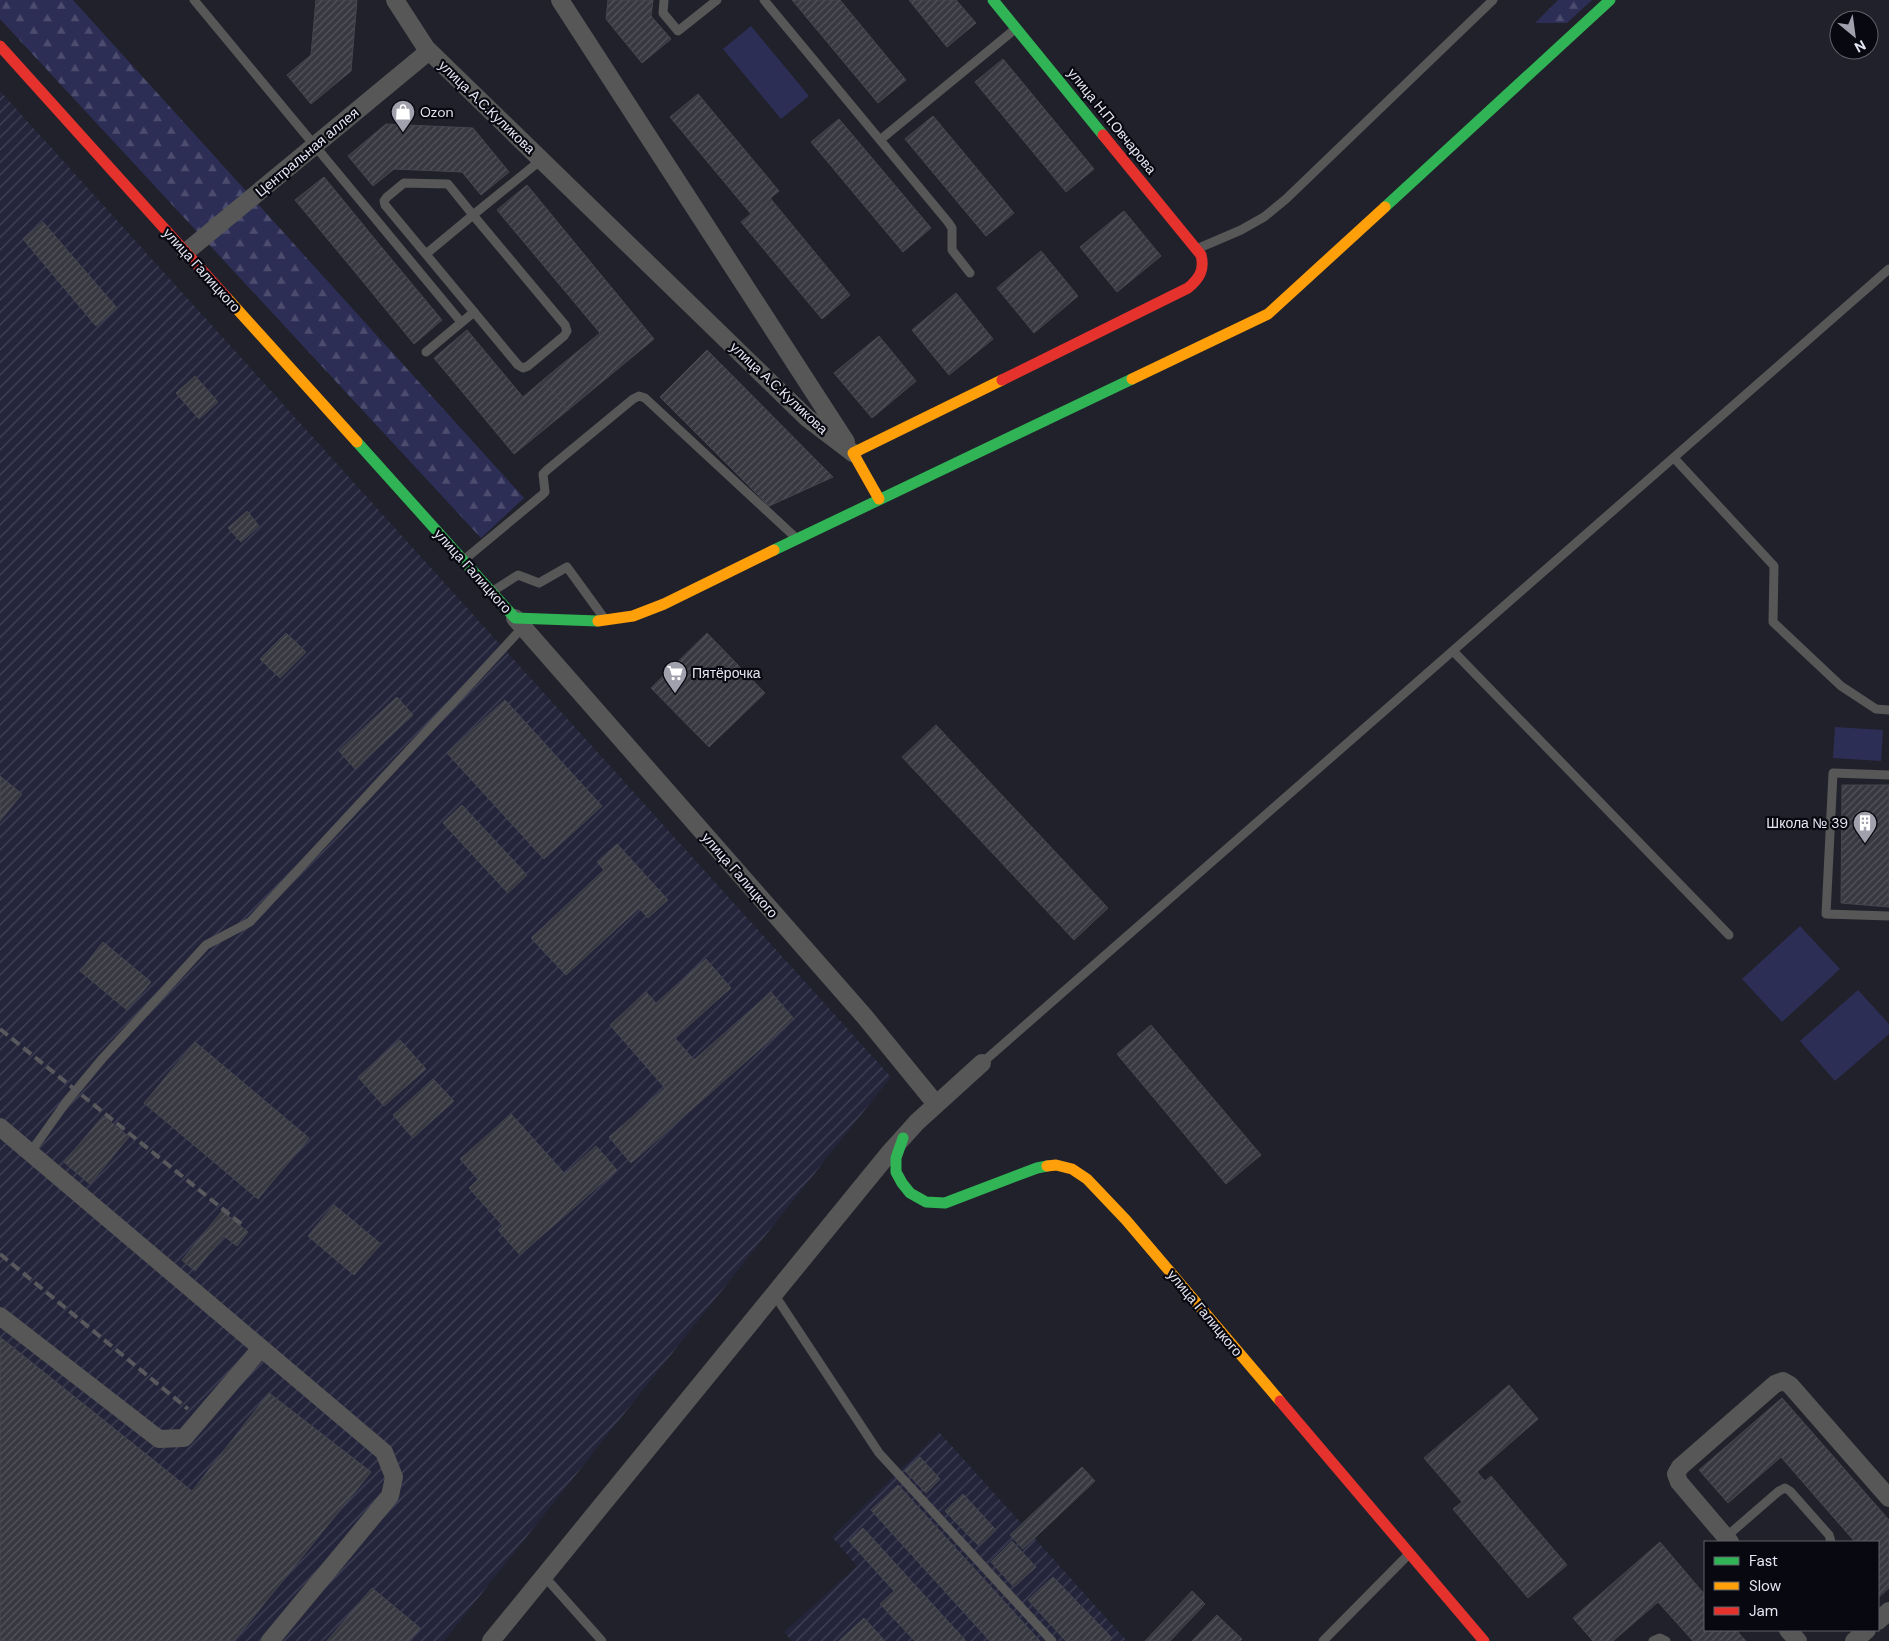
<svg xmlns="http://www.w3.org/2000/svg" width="1889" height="1641" font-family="'DM Sans',sans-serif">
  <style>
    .industrial { fill: url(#industrial-furrows) }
    .forest { fill: url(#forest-firs) }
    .park { fill: #2d2e55 }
    .building { fill: url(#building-hatch); stroke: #45464f }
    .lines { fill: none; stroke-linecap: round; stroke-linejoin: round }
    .lane { stroke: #565756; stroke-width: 9 }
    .street { stroke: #565756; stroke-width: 18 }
    .fast { stroke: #30b455; stroke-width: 11 }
    .slow { stroke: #ff9f0a; stroke-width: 11 }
    .jam { stroke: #e5322d; stroke-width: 11 }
    .rail { stroke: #58585d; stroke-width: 4; stroke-dasharray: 10 5; stroke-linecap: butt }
    .labels { text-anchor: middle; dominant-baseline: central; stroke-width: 4.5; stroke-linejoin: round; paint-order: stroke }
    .street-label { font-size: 14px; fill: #e5e6f3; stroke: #080810 }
    .poi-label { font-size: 14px; fill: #e5e6f3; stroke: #080810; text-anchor: start }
  </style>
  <defs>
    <pattern id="industrial-furrows" width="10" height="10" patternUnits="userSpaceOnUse" patternTransform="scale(1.25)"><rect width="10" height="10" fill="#24243b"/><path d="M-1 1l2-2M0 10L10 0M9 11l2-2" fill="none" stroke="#444458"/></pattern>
    <pattern id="forest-firs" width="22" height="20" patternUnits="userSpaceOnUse" patternTransform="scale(1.25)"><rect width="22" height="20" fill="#2d2e55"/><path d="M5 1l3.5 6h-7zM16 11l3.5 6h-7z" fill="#4b4c6e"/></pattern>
    <pattern id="building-hatch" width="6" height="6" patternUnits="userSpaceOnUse" patternTransform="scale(1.25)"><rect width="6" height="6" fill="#383841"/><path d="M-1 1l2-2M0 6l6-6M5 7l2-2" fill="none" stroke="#55555d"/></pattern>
  </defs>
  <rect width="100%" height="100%" fill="#21212b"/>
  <g class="industrial">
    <polygon points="0,91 891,1077 444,1641 0,1641"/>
    <polygon points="939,1432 1127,1641 792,1641 784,1632 857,1566 832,1537"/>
  </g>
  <g class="forest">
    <polygon points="0,0 73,0 524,498 481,538 0,19"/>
    <polygon points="1558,0 1592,0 1567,23 1535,23"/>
  </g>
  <g class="park">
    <polygon points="751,26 809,96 781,119 723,49"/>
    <polygon points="1835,727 1883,730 1881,761 1833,758"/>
    <polygon points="1800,926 1840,969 1782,1022 1742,979"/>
    <polygon points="1858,990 1889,1024 1889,1034 1835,1081 1800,1041"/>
  </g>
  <g class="building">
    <polygon points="316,0 357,0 351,71 311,104 287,75 311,55"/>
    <polygon points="608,0 653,0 651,16 671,39 642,63 606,19"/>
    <polygon points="792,0 840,0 906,80 878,103"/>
    <polygon points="909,0 956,0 976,23 947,47"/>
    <polygon points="1003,59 1094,169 1066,192 975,82"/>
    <polygon points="698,94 779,191 751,214 670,117"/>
    <polygon points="933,116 1014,213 986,236 905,139"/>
    <polygon points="839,119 931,228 903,252 811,142"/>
    <polygon points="386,124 473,128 509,172 481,195 462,172 394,169 373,186 348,156"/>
    <polygon points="324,177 383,249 355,272 295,200"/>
    <polygon points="527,185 654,339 568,410 543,380 600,333 497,210"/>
    <polygon points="770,198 850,295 822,319 741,222"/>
    <polygon points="1124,211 1161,256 1117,292 1080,247"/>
    <polygon points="43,222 117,308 96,326 23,239"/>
    <polygon points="383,249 442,320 414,344 355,272"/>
    <polygon points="1041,251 1078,296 1034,333 997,288"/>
    <polygon points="956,293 993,339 949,375 912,330"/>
    <polygon points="467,330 523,397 543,380 568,410 514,454 434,358"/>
    <polygon points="879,336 916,381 872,418 834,373"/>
    <polygon points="707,350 833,477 769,506 660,397"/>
    <polygon points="195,376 218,402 199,419 176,393"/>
    <polygon points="247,511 259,526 241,542 228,528"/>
    <polygon points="286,633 306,652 280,678 260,659"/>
    <polygon points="707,633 765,693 709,747 651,688"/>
    <polygon points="397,697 413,715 355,769 339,751"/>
    <polygon points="505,700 579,781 521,834 447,753"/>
    <polygon points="936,725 1108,908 1074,940 902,757"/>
    <polygon points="0,776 22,794 0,821"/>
    <polygon points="579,781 602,806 544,859 521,834"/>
    <polygon points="1842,785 1889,785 1889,907 1841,903"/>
    <polygon points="462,805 527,875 508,893 443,823"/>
    <polygon points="617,844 668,900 648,918 639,908 566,975 531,938 604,870 597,862"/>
    <polygon points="103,942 151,982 127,1010 80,971"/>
    <polygon points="706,959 731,988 675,1038 694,1060 771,992 794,1019 631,1163 609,1137 665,1088 610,1025 646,992 656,1003"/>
    <polygon points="1151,1025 1261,1155 1226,1184 1117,1054"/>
    <polygon points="400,1040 426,1069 384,1106 358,1077"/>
    <polygon points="195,1042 309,1138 258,1199 144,1103"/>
    <polygon points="433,1079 454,1101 413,1138 393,1115"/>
    <polygon points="511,1114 565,1174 596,1146 617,1170 520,1255 498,1230 503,1226 469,1188 478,1179 460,1159"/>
    <polygon points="103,1116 129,1137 90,1184 64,1162"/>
    <polygon points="334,1205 381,1244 354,1275 308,1236"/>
    <polygon points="222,1211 248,1232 237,1246 224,1236 195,1271 182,1260"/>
    <polygon points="0,1337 192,1491 269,1393 371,1472 234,1641 0,1641"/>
    <polygon points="1509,1385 1538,1419 1477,1472 1485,1481 1491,1476 1567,1565 1528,1598 1453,1509 1462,1502 1424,1458"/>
    <polygon points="1782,1398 1889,1520 1889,1588 1878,1598 1878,1542 1855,1542 1781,1457 1728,1503 1699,1470"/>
    <polygon points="920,1457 940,1479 926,1493 905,1471"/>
    <polygon points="1082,1467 1095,1481 1023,1549 1010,1535"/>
    <polygon points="898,1485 1040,1641 990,1641 871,1510"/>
    <polygon points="963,1494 996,1530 979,1546 945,1511"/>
    <polygon points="863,1528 966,1641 915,1641 880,1604 894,1591 849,1541"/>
    <polygon points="1012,1541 1036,1567 1014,1587 991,1562"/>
    <polygon points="1660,1542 1705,1595 1705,1630 1736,1630 1746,1641 1693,1641 1658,1602 1613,1641 1593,1641 1573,1618"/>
    <polygon points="1053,1577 1112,1638 1109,1641 1066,1641 1028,1600"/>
    <polygon points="372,1588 420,1628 410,1641 327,1641"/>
    <polygon points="1192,1591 1205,1604 1170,1641 1145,1641"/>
    <polygon points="1217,1615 1242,1639 1240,1641 1192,1641"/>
    <polygon points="864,1618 885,1641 839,1641"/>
  </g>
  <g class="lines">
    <g class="lane">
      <polyline points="194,0 461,322"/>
      <polyline points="664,0 663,13 678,31 717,0"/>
      <polyline points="764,0 948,222 952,228 952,250 970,273"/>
      <polyline points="880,140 1014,30"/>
      <polyline points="1199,248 1241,230 1264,217 1286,199 1493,0"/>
      <polyline points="426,254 473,215 448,184 404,183 387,197 384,201 385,205 518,365 523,368 528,366 564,336 567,331 565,325 473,215 541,160"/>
      <polyline points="426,352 474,312"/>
      <polyline points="1674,458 1774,566 1773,622 1841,686 1876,709 1889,710"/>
      <polyline points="465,559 542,495 545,492 543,474 547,470 633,399 639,396 645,398 795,537"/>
      <polyline points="493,591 518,575 539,583 567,567 604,618"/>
      <polyline points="1453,651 1729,935"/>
      <polyline points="1889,775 1833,773 1826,914 1889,916"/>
      <polyline points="982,1063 1889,269"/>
      <polyline points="30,1153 67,1101 102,1059 206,945 250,922 523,627"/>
      <polyline points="774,1294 879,1453 1052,1641"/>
      <polyline points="1727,1536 1779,1491 1785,1488 1790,1491 1829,1535 1831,1542"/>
      <polyline points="544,1576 602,1641"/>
      <polyline points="1323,1641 1409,1554"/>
      <polyline points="1653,1641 1660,1638 1666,1641"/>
    </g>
    <g class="street">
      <polyline points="395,0 426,48 807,418 853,453"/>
      <polyline points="560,0 846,442"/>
      <polyline points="186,252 429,51"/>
      <polyline points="515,618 865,1017 936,1104"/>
      <polyline points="0,1127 384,1452 394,1477 390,1496 270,1641"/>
      <polyline points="0,1316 159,1439 184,1438 261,1348"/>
      <polyline points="1730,1542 1679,1482 1676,1474 1680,1467 1775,1384 1783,1381 1790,1385 1889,1498"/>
      <polyline points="1878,1621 1889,1611"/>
      <polyline points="1788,1630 1798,1641"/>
      <polyline points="491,1641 890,1152 917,1122 982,1063"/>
      <polyline points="1854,1641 1867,1630"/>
    </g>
    <g class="fast">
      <polyline points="993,0 1103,135"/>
      <polyline points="1385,207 1610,0"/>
      <polyline points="357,442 515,618 598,621"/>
      <polyline points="774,550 1132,379"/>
      <polyline points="903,1138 896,1158 896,1172 902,1183 910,1193 926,1202 945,1203 1037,1168 1047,1166"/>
    </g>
    <g class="slow">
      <polyline points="227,298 357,442"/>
      <polyline points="1132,379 1268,314 1385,207"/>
      <polyline points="879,499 853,453 1002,380"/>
      <polyline points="598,621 633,616 664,604 774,550"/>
      <polyline points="1047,1166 1056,1165 1072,1169 1087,1179 1126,1220 1280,1401"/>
    </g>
    <g class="jam">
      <polyline points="0,46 227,298"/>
      <path d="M1002,380L1188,288C1199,279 1205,270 1201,255L1103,135"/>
      <polyline points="1280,1401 1484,1641"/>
    </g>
    <g class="rail">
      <polyline points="0,1029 245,1227"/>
      <polyline points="0,1254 188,1409"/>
    </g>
  </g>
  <defs>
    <symbol id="shop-pin" viewBox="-11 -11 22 30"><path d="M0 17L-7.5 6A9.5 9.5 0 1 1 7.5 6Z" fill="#a0a1ad" stroke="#080810"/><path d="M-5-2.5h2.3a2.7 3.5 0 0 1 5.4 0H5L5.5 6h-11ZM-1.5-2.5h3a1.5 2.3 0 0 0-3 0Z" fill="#fff"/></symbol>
    <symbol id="supermarket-pin" viewBox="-11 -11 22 30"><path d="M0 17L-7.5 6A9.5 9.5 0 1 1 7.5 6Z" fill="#a0a1ad" stroke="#080810"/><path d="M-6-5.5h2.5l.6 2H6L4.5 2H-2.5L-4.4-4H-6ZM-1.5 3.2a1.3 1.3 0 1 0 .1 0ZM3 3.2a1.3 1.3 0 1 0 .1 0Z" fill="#fff"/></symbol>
    <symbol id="building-pin" viewBox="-11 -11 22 30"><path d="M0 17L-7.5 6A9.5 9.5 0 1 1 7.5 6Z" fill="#a0a1ad" stroke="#080810"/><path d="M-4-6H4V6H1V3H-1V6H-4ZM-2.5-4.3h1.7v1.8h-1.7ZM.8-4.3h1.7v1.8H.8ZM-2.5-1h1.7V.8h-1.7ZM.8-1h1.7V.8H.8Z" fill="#fff"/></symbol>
  </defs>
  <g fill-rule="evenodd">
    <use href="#shop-pin" x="389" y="98" width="28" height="38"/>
    <use href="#supermarket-pin" x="661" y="659" width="28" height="38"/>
    <use href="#building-pin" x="1851" y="809" width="28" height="38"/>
  </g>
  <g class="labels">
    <g class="street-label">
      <text transform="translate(487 107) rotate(44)">улица А.С.Куликова</text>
      <text transform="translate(1112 121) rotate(51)">улица Н.П.Овчарова</text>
      <text transform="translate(307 152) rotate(-40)">Центральная аллея</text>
      <text transform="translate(202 270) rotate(48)">улица Галицкого</text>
      <text transform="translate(779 388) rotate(43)">улица А.С.Куликова</text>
      <text transform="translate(473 571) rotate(48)">улица Галицкого</text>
      <text transform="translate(740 875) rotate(49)">улица Галицкого</text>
      <text transform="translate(1205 1313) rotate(50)">улица Галицкого</text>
    </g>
    <g class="poi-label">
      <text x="420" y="112">Ozon</text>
      <text x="692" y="673">Пятёрочка</text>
      <text x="1848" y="823" text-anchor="end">Школа № 39</text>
    </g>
  </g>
  <rect x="1704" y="1541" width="175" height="90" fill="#080810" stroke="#60616b"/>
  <rect x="1714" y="1557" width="25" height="8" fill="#30b455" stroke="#60616b"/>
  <text x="1749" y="1566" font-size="15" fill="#e5e6f3">Fast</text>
  <rect x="1714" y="1582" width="25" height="8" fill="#ff9f0a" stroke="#60616b"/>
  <text x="1749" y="1591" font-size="15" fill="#e5e6f3">Slow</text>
  <rect x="1714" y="1607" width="25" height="8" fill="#e5322d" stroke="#60616b"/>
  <text x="1749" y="1616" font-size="15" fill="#e5e6f3">Jam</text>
  <g transform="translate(1854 35) rotate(151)"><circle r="24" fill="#080810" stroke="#60616b"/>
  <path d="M0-4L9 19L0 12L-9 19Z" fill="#a0a1ad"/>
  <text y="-8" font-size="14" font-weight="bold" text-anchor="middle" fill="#e5e6f3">N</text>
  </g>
</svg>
